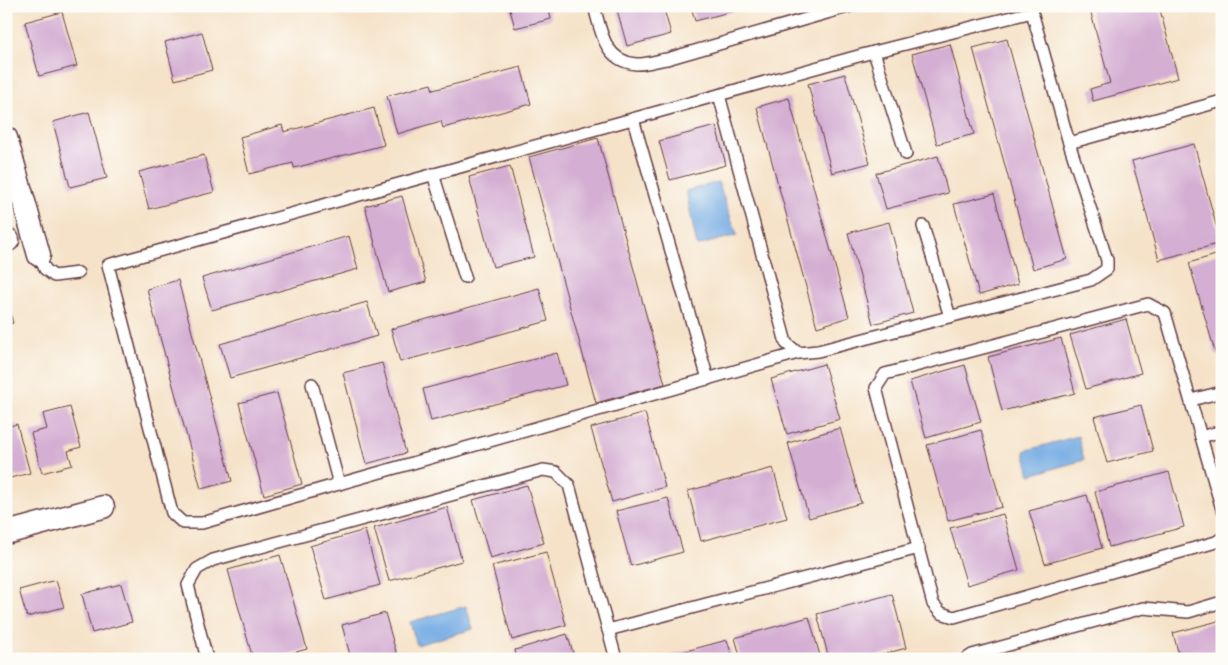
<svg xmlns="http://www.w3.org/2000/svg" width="1228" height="665" font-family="Cardo,serif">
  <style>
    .water { fill: #75abe3; stroke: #606587 }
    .building { fill: #d4aed3 }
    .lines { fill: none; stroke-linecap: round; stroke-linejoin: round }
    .service-casing { stroke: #643c43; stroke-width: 14 }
    .minor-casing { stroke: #643c43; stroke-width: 25 }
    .service { stroke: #fff; stroke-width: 11 }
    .minor { stroke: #fff; stroke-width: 22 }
  </style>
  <rect width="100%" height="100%" fill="#fdfcf7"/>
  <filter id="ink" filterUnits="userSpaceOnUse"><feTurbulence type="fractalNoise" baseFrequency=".02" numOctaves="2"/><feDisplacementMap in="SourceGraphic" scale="10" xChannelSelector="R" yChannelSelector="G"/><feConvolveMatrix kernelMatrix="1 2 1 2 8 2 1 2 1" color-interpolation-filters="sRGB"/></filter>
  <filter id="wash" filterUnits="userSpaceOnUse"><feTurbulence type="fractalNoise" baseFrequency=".0096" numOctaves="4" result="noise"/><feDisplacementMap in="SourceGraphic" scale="20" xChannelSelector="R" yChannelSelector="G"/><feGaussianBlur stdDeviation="1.12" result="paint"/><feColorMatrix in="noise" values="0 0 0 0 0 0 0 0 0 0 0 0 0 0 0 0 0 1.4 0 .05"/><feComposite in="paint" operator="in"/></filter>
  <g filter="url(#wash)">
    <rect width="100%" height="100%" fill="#f5e2c8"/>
    <g class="water">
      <polygon points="718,182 737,235 697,246 686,191"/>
      <polygon points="1078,436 1084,460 1030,475 1024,451"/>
      <polygon points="466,606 473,629 417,645 410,622"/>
    </g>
    <g id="blocks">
      <g class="building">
        <polygon points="509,6 548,6 551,19 515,28"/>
        <polygon points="616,6 663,6 671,34 627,46"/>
        <polygon points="691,6 748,6 749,7 695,21"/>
        <polygon points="1089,6 1159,6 1178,78 1093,101 1090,89 1110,83"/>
        <polygon points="62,12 77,66 39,76 25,22"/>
        <polygon points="202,32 212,70 175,80 165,42"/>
        <polygon points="1007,39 1067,259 1033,269 973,48"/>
        <polygon points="950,44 974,134 937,144 912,54"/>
        <polygon points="521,67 531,104 443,128 441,121 397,134 387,96 431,84 433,90"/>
        <polygon points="845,74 870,163 832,173 808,84"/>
        <polygon points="789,98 849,317 817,327 757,107"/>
        <polygon points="374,108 384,145 294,168 293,163 249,174 240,137 282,125 284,132"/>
        <polygon points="89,112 107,178 70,187 53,122"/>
        <polygon points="716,126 726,165 670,180 659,141"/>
        <polygon points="598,138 665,384 596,403 529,157"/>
        <polygon points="1194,144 1221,243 1159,260 1132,161"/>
        <polygon points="204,155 214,192 149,209 139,172"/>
        <polygon points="938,156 948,193 886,209 876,173"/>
        <polygon points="510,166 534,257 493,267 469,177"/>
        <polygon points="994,194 1018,284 979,295 954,204"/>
        <polygon points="402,196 426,282 388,292 365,206"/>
        <polygon points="889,222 913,313 873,324 848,233"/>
        <polygon points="349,236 358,269 212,310 202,278"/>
        <polygon points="1222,253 1222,353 1216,355 1189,263"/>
        <polygon points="178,280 232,481 201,489 147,289"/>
        <polygon points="539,288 548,321 400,362 391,329"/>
        <polygon points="6,299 13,323 6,325"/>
        <polygon points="367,302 377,336 230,378 220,344"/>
        <polygon points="1126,319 1141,373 1086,389 1070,335"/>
        <polygon points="1061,338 1075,393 1002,411 988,357"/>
        <polygon points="557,353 566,385 431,421 423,389"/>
        <polygon points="382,363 406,453 366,464 343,373"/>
        <polygon points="824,364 840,419 787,434 771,379"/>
        <polygon points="965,365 981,422 926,438 910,381"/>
        <polygon points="277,393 302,484 264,495 239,403"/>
        <polygon points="1141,405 1153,451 1107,463 1094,417"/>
        <polygon points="70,407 81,447 68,451 72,465 42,473 31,433 47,429 43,414"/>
        <polygon points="645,413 665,487 612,502 591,428"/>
        <polygon points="17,424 30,473 6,479 6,427"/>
        <polygon points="840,428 861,503 809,518 788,443"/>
        <polygon points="981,430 1002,507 948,521 927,445"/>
        <polygon points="773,468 787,518 701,541 688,491"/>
        <polygon points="1169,472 1184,527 1109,547 1095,492"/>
        <polygon points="527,485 544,543 490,558 473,500"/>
        <polygon points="1087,495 1102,548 1045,564 1029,511"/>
        <polygon points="668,498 683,552 631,566 616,511"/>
        <polygon points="447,507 462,561 389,581 374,528"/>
        <polygon points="1003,514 1019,570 967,585 950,528"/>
        <polygon points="365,530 380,585 326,600 310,546"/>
        <polygon points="546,552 566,625 512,640 492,566"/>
        <polygon points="280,555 307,649 272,659 253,659 228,570"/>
        <polygon points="56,580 64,607 27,617 19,590"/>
        <polygon points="121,584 132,622 92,633 82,594"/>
        <polygon points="892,594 906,648 866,659 829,659 817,614"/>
        <polygon points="385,613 398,659 351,659 342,625"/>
        <polygon points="809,617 821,659 741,659 735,638"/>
        <polygon points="1222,620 1222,659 1180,659 1173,633"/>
        <polygon points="567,634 575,659 517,659 515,650"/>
        <polygon points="727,640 733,659 660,659 660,658"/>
      </g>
    </g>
  </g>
  <g filter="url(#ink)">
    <use href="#blocks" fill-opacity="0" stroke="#643c43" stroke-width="1"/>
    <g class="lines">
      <defs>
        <g id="service">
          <path d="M594,6C601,31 604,61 636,64C645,65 657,60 667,59L851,6"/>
          <polygon points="1032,12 1069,143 1107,260 1107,269 1091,280 818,351 798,353 202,523 183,523 172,513 108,265 862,55"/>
          <polyline points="874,52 906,154"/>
          <polyline points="719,95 786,343 798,353"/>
          <polyline points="633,119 708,379"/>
          <polyline points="1069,143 1222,101"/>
          <polyline points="433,174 465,277"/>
          <polyline points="923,226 950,317"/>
          <polyline points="39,255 45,269 54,276 78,273"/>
          <polyline points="312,384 339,484"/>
          <polyline points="1191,400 1222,392"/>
          <polyline points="1201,437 1222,431"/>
          <polyline points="1222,509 1165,313 1148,304 885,374 876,388 933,604 941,613 954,617 1216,542 1222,538"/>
          <polyline points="608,630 919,548"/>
          <polyline points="207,659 188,585 197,569 213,560 543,470 556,472 569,485 616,659"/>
          <polyline points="966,659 972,655 1143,608 1188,612 1222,602"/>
        </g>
        <g id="minor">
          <polyline points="6,138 39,255"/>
          <polyline points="6,240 8,240"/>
          <polyline points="6,533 103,507"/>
        </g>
      </defs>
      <use href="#service" class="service-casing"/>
      <use href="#minor" class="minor-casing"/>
      <use href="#service" class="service"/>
      <use href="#minor" class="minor"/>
    </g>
  </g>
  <rect width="1228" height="665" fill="none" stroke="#fdfcf7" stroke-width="25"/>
</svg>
